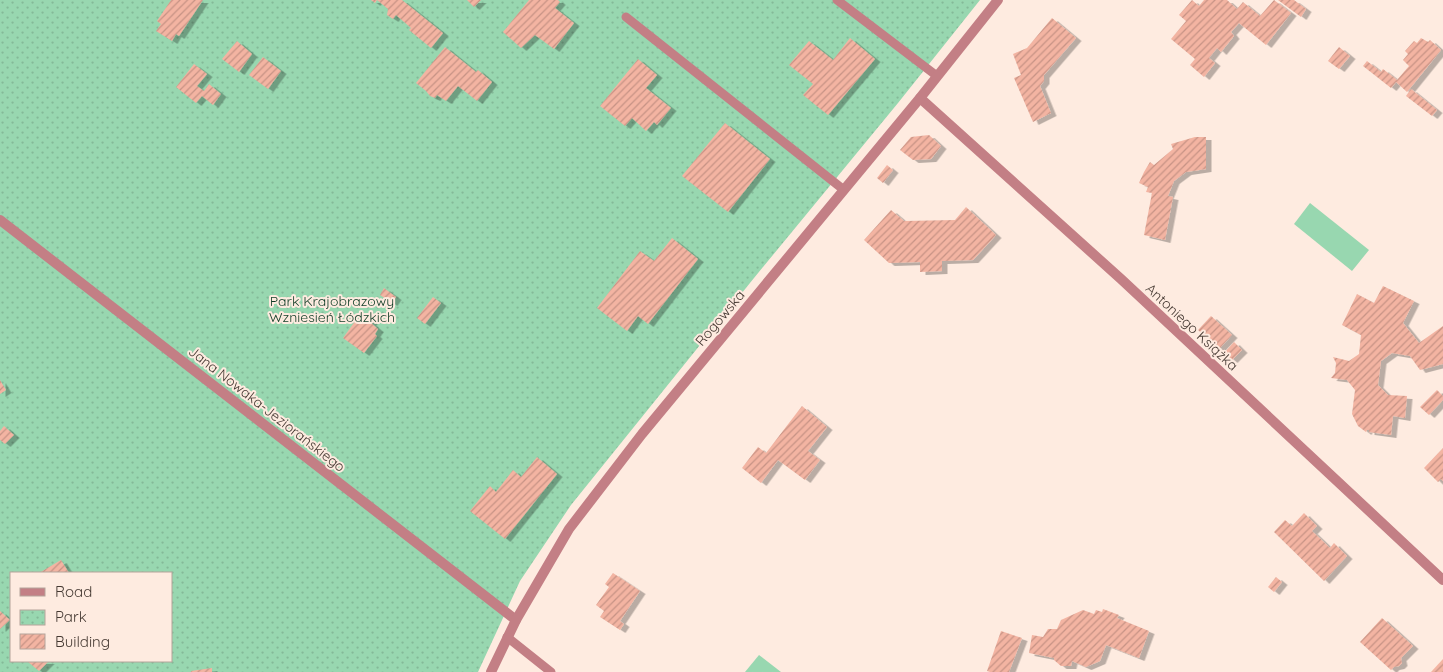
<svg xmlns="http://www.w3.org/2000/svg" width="1443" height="672" font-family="Quicksand,sans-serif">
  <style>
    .grass { fill: #98d7b0 }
    .park { fill: url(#park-dots); fill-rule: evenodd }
    .building { fill: url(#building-hatch); filter: url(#shadow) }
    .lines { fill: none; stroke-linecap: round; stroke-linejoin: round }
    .service { stroke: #c37f85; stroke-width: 9 }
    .minor { stroke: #c37f85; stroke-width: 10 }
    .labels { text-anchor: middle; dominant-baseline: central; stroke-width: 4; stroke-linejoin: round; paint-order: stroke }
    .park-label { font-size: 14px; fill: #0e3b24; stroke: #feebe0 }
    .street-label { font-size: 14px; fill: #453932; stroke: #feebe0 }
  </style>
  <defs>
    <pattern id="park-dots" width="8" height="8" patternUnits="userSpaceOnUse" patternTransform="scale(1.25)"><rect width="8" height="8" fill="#98d7b0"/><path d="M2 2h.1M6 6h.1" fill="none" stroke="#84b998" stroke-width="1.8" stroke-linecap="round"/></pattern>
    <pattern id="building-hatch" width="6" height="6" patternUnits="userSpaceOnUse" patternTransform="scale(1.25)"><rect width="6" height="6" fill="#f3b4a2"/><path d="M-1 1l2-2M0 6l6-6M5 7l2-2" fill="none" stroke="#c79385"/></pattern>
    <filter id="shadow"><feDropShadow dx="5.5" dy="3" stdDeviation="0" flood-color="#0004"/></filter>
  </defs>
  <rect width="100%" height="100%" fill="#feebe0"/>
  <g class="grass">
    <polygon points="1310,203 1369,250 1352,271 1294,224"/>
    <polygon points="759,655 781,672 745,672"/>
  </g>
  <path class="park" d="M0,0H980L898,103L754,278L571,505L520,581L478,672H0ZM11,573H171V661H11Z"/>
  <g class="building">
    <polygon points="171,0 203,0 179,36 176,34 172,41 156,31 161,24 157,21"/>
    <polygon points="371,0 402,0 443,33 431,48 409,30 411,28 396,15 393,19 387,15 388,9 377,0 375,3"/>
    <polygon points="467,0 481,0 474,7"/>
    <polygon points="529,0 558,0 560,2 555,8 574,23 554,49 535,35 521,48 503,32"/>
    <polygon points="1192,0 1199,6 1204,0 1227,0 1237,9 1243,2 1260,16 1274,0 1291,13 1266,45 1239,23 1231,32 1234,36 1221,52 1217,48 1209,58 1215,63 1204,77 1190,65 1195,59 1171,39 1186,21 1179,15"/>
    <polygon points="1278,0 1294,0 1306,9 1301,17"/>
    <polygon points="1052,18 1076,38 1044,75 1044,81 1040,86 1051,113 1033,122 1014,78 1021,75 1013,54 1027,48"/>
    <polygon points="850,38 875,59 828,115 803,95 813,84 789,65 809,41 833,60"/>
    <polygon points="1421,38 1428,42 1430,40 1441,50 1407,92 1396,82 1391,88 1363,66 1367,61 1381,72 1383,69 1397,80 1409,66 1403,60 1408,54 1405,51 1414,41 1417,43"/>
    <polygon points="237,41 252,54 239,72 222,59"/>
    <polygon points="445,47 476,72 478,70 492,82 477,101 458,86 446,101 437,95 435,98 430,96 426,91 416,83"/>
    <polygon points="1339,47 1350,56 1339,69 1328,61"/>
    <polygon points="263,57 281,71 268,89 249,75"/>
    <polygon points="638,59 657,75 646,88 671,108 657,125 654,122 646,131 632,118 625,126 600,106"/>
    <polygon points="194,64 207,74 197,86 204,91 209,84 221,94 213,105 202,96 196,103 176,87"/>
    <polygon points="1411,89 1437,110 1432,116 1406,96"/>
    <polygon points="725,123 770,159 728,212 682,176"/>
    <polygon points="929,135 941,146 931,159 913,160 900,150 911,137"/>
    <polygon points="1195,137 1206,137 1206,169 1186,172 1174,181 1168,196 1173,197 1165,240 1144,235 1152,193 1146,192 1148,187 1139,183 1144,172 1150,162 1154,165 1173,149 1171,144"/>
    <polygon points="887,165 893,170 883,183 877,178"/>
    <polygon points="966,207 996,235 973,260 942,261 942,271 920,272 920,262 889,263 864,240 891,210 904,221 955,220"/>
    <polygon points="672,238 698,259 648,324 638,316 627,331 597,308 640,251 654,261"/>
    <polygon points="1383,286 1414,301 1403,323 1419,343 1443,326 1443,364 1420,370 1410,356 1392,353 1381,361 1378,385 1388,395 1407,396 1405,418 1393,416 1391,435 1369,432 1369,430 1367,430 1366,432 1358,426 1352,414 1355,390 1347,380 1331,378 1335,373 1336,363 1333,357 1349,361 1359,354 1361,335 1342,325 1357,294 1374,303"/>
    <polygon points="384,288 396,297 392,303 380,295"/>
    <polygon points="433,297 441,303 425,324 417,318"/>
    <polygon points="366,313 374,318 371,323 378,329 375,334 377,336 364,353 343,338 356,320 359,322"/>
    <polygon points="1211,316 1232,335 1219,349 1198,330"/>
    <polygon points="1234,342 1242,350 1232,360 1224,353"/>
    <polygon points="0,380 6,390 0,394"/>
    <polygon points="1437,390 1443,396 1443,400 1429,415 1420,407"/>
    <polygon points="802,406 827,427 808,451 820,460 805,480 778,460 761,483 742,468 758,447 766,453"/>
    <polygon points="4,426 14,435 5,444 0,440 0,431"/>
    <polygon points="1443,448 1443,481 1441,479 1438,482 1424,468"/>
    <polygon points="537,457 557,474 505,539 470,511 490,486 496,492 513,470 521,477"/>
    <polygon points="1304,513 1317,526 1312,531 1330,548 1334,543 1347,556 1324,581 1274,532 1285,520 1292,526"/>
    <polygon points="61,560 69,573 39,573"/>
    <polygon points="613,573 640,591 620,621 624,624 620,630 600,617 604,611 596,605 609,587 605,584"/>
    <polygon points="1276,577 1282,582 1274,592 1268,587"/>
    <polygon points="1103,609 1119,615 1117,618 1149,631 1139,658 1106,645 1100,661 1086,667 1072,661 1071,666 1061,666 1054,660 1054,658 1029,653 1032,635 1043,637 1048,629 1057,629 1061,620 1083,610 1094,614 1096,610 1102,612"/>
    <polygon points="0,611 10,620 0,629"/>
    <polygon points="1382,618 1413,646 1401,658 1402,663 1399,666 1394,667 1391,670 1360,642"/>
    <polygon points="1001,631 1022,638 1009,672 990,672 987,671"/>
    <polygon points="1443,659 1443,672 1431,672"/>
    <polygon points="27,661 49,661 39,671"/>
    <polygon points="212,668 212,672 191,672 191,671"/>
  </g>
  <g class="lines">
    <g class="service">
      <polyline points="837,0 937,76"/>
      <polyline points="626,17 844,190"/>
      <polyline points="507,637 551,672"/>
    </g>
    <g class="minor">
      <polyline points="920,98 1121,279 1443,580"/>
      <polyline points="0,220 516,620"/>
      <polyline points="491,672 516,620 569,529 642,434 920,98 998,0"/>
    </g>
  </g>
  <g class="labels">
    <g class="park-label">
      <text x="332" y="301">Park Krajobrazowy<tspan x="332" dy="16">Wzniesień Łódzkich</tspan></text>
    </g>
    <g class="street-label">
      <text transform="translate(720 318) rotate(-50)">Rogowska</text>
      <text transform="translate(1192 327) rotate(43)">Antoniego Książka</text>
      <text transform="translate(267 409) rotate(38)">Jana Nowaka-Jeziorańskiego</text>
    </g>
  </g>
  <rect x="10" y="572" width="162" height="90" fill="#feebe0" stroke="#b4a49a"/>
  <rect x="20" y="588" width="25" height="8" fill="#c37f85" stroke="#b4a49a"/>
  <text x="55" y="597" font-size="15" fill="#453932">Road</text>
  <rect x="20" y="610" width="25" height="15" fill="url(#park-dots)" stroke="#b4a49a"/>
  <text x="55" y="622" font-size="15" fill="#453932">Park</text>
  <rect x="20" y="634" width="25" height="15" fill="url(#building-hatch)" stroke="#b4a49a"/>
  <text x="55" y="647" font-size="15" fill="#453932">Building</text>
</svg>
